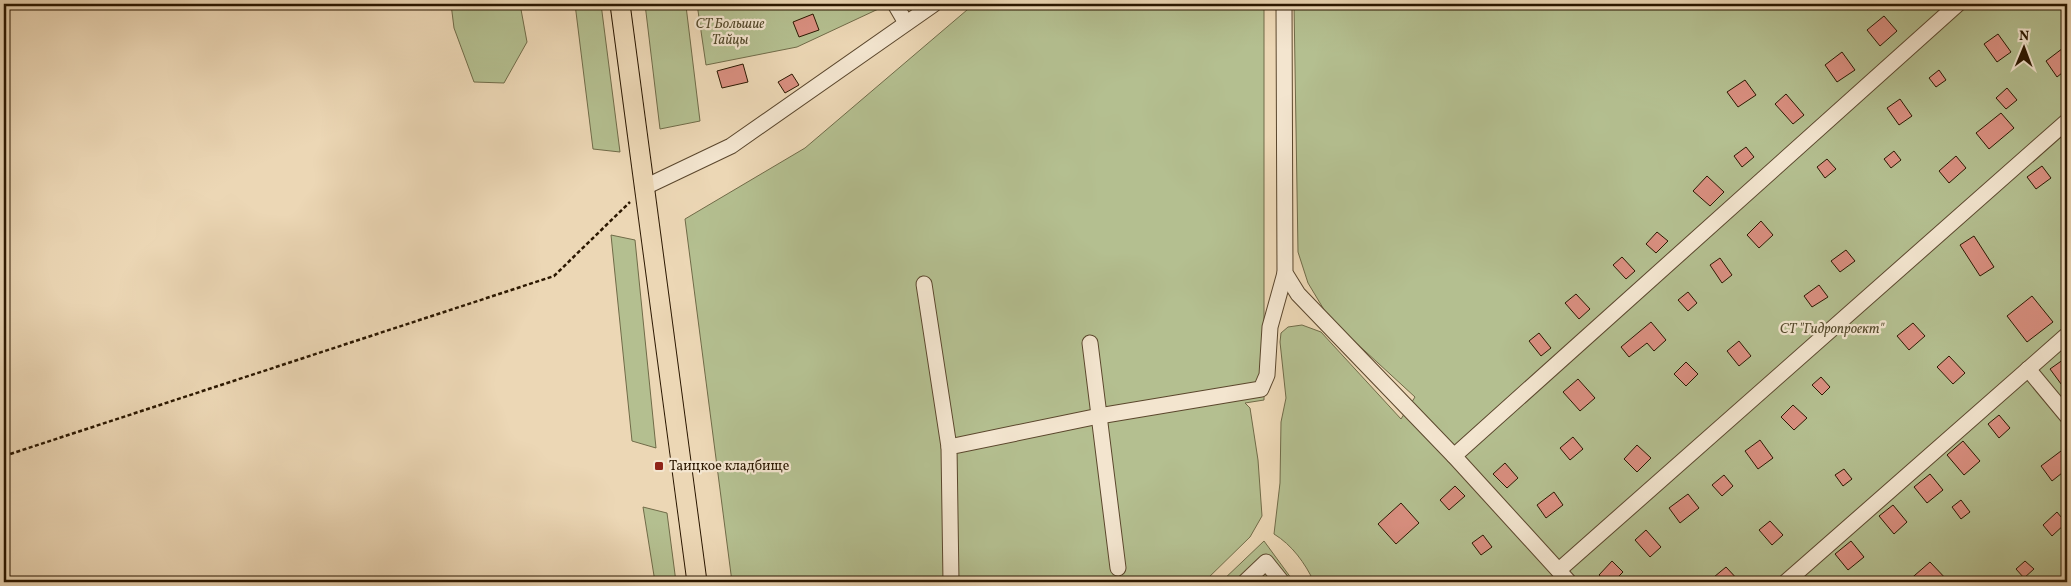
<svg xmlns="http://www.w3.org/2000/svg" width="2071" height="586" font-family="Vollkorn,serif">
  <style>
    .green { fill: #b4bf90; stroke: #706b48 }
    .building { fill: #d98f80; stroke: #2b1700 }
    .lines { fill: none; stroke-linecap: round; stroke-linejoin: round }
    .minor-casing { stroke: #5b472d; stroke-width: 17 }
    .major-casing { stroke: #2b1700; stroke-width: 21 }
    .path { stroke: #2b1700; stroke-width: 2.5; stroke-dasharray: 4 2.5; stroke-linecap: butt }
    .minor { stroke: #f3e5cf; stroke-width: 15 }
    .major { stroke: #ecd7b5; stroke-width: 19 }
    .poi-dot { fill: #8f2418; stroke: #f3e5cf; stroke-width: 2 }
    .labels { text-anchor: middle; dominant-baseline: central; stroke-width: 4.5; stroke-linejoin: round; paint-order: stroke }
    .park-label { font-size: 14px; font-style: italic; fill: #54492b; stroke: #f3e5cf }
    .poi-label { font-size: 14px; fill: #2b1700; stroke: #f3e5cf; text-anchor: start }
  </style>
  <rect width="100%" height="100%" fill="#ecd7b5"/>
  <filter id="stains"><feTurbulence type="fractalNoise" baseFrequency=".004" numOctaves="4"/><feColorMatrix values="0 0 0 0 .2 0 0 0 0 .09 0 0 0 0 .02 0 0 0 .5 -.17"/></filter>
  <radialGradient id="worn" r=".72"><stop offset=".6" stop-color="#630" stop-opacity="0"/><stop offset="1" stop-color="#630" stop-opacity=".3"/></radialGradient>
  <g class="green">
    <polygon points="451,4 520,4 527,42 504,83 474,82 454,28"/>
    <polygon points="575,4 601,4 620,152 593,149"/>
    <polygon points="645,4 686,6 700,121 660,129"/>
    <polygon points="697,4 889,4 797,47 706,65"/>
    <polygon points="974,4 1264,4 1264,400 1245,403 1250,408 1258,460 1262,516 1250,537 1204,582 732,582 685,219 805,148"/>
    <path d="M1294,4H2067V582H1314C1305,563 1292,545 1274,534L1280,483L1281,422L1286,398L1280,342L1281,333L1288,327L1302,325L1321,332L1401,419L1415,397L1329,318L1308,283L1298,252Z"/>
    <polygon points="611,235 635,240 656,448 632,441"/>
    <polygon points="643,507 667,513 676,582 655,582"/>
    <polygon points="1264,541 1294,582 1221,582"/>
  </g>
  <g class="building">
    <polygon points="813,14 819,30 799,37 793,22"/>
    <polygon points="1884,16 1897,31 1880,46 1867,30"/>
    <polygon points="1998,34 2011,52 1997,62 1984,44"/>
    <polygon points="2067,45 2067,69 2057,77 2046,61"/>
    <polygon points="1842,52 1855,70 1837,82 1825,65"/>
    <polygon points="743,64 748,82 722,88 717,71"/>
    <polygon points="1939,70 1946,80 1936,87 1929,78"/>
    <polygon points="792,74 799,85 785,93 778,82"/>
    <polygon points="1745,80 1756,95 1738,107 1727,92"/>
    <polygon points="2007,88 2017,100 2006,109 1996,98"/>
    <polygon points="1786,94 1804,115 1793,124 1775,104"/>
    <polygon points="1900,99 1912,116 1899,125 1887,108"/>
    <polygon points="2001,113 2014,128 1989,149 1976,133"/>
    <polygon points="1746,147 1754,157 1742,167 1734,156"/>
    <polygon points="1894,151 1901,160 1891,168 1884,159"/>
    <polygon points="1956,156 1966,168 1949,183 1939,171"/>
    <polygon points="1827,159 1836,169 1825,178 1817,167"/>
    <polygon points="2042,166 2051,178 2036,189 2027,177"/>
    <polygon points="1707,176 1724,192 1710,206 1693,191"/>
    <polygon points="1761,221 1773,235 1759,248 1747,235"/>
    <polygon points="1657,232 1668,241 1656,253 1646,244"/>
    <polygon points="1974,236 1994,267 1980,276 1960,245"/>
    <polygon points="1846,250 1855,261 1840,272 1831,261"/>
    <polygon points="1622,257 1635,271 1626,279 1613,265"/>
    <polygon points="1720,258 1732,275 1722,283 1710,265"/>
    <polygon points="1819,285 1828,297 1812,307 1804,296"/>
    <polygon points="1688,292 1697,303 1688,311 1678,300"/>
    <polygon points="1576,294 1590,309 1579,319 1565,303"/>
    <polygon points="2032,296 2053,322 2027,342 2007,316"/>
    <polygon points="1651,322 1666,340 1654,351 1647,343 1629,357 1621,347"/>
    <polygon points="1913,323 1925,336 1909,350 1897,336"/>
    <polygon points="1539,333 1551,348 1541,356 1529,341"/>
    <polygon points="1739,341 1751,356 1739,366 1727,351"/>
    <polygon points="1949,356 1965,373 1953,384 1937,367"/>
    <polygon points="2067,357 2067,392 2050,369"/>
    <polygon points="1686,362 1698,374 1686,386 1674,374"/>
    <polygon points="1821,377 1830,387 1822,395 1812,385"/>
    <polygon points="1578,379 1595,398 1580,411 1563,392"/>
    <polygon points="1793,405 1807,418 1794,430 1781,417"/>
    <polygon points="1999,415 2010,428 1999,438 1988,424"/>
    <polygon points="1573,437 1583,449 1570,460 1560,448"/>
    <polygon points="1760,440 1773,458 1758,469 1745,451"/>
    <polygon points="1963,441 1980,461 1964,475 1947,455"/>
    <polygon points="1637,445 1651,458 1637,472 1624,459"/>
    <polygon points="2061,451 2067,459 2067,469 2052,481 2041,466"/>
    <polygon points="1505,463 1518,478 1507,488 1493,474"/>
    <polygon points="1844,469 1852,479 1843,486 1835,475"/>
    <polygon points="1930,474 1943,490 1927,503 1914,487"/>
    <polygon points="1724,475 1733,486 1722,496 1712,485"/>
    <polygon points="1455,486 1465,496 1449,510 1440,500"/>
    <polygon points="1554,492 1563,505 1546,518 1537,505"/>
    <polygon points="1688,494 1699,508 1680,523 1669,508"/>
    <polygon points="1961,500 1970,512 1961,519 1952,507"/>
    <polygon points="1401,503 1419,523 1396,544 1378,524"/>
    <polygon points="1893,505 1907,522 1894,534 1879,516"/>
    <polygon points="2057,512 2066,523 2052,536 2043,525"/>
    <polygon points="1770,521 1783,535 1772,545 1759,530"/>
    <polygon points="1646,530 1661,547 1650,557 1635,540"/>
    <polygon points="1483,535 1492,547 1481,555 1472,543"/>
    <polygon points="1851,541 1864,557 1848,570 1835,554"/>
    <polygon points="1612,561 1623,572 1613,582 1607,582 1599,575"/>
    <polygon points="2025,561 2034,569 2024,578 2016,569"/>
    <polygon points="1930,562 1949,582 1907,582"/>
    <polygon points="1726,567 1740,582 1708,582"/>
  </g>
  <g class="lines">
    <defs>
      <g id="minor">
        <polyline points="895,4 906,23"/>
        <polyline points="1284,4 1285,273 1298,294 1454,456 1569,582"/>
        <polyline points="645,187 731,146 934,4"/>
        <polyline points="924,284 949,447"/>
        <polyline points="1090,343 1118,568"/>
        <polyline points="2028,369 2067,416"/>
        <polyline points="1454,456 1958,4"/>
        <polyline points="1559,570 2066,122"/>
        <polyline points="951,582 949,447 1099,416 1261,389 1267,375 1270,327 1285,273"/>
        <polyline points="1245,582 1266,562 1282,582"/>
        <polyline points="1786,582 2067,335"/>
      </g>
      <polyline id="major" points="620,4 697,582"/>
    </defs>
    <use href="#minor" class="minor-casing"/>
    <use href="#major" class="major-casing"/>
    <polyline class="path" points="4,456 554,276 630,202"/>
    <use href="#minor" class="minor"/>
    <use href="#major" class="major"/>
  </g>
  <rect class="poi-dot" x="654" y="461" width="10" height="10" rx="2.5"/>
  <g class="labels">
    <g class="park-label">
      <text x="730" y="24">СТ Большие<tspan x="730" dy="16">Тайцы</tspan></text>
      <text x="1832" y="329">СТ "Гидропроект"</text>
    </g>
    <g class="poi-label">
      <text x="669" y="466">Таицкое кладбище</text>
    </g>
  </g>
  <rect width="2071" height="586" fill="none" stroke="#ecd7b5" stroke-width="20"/>
  <rect x="5" y="5" width="2061" height="576" fill="none" stroke="#2b1700" stroke-width="2.5"/>
  <rect x="10" y="10" width="2051" height="566" fill="none" stroke="#2b1700"/>
  <g transform="translate(2024 48) rotate(1)" stroke="#f3e5cf" stroke-width="4" paint-order="stroke">
  <path d="M0-4L9 19L0 12L-9 19Z" fill="#2b1700"/>
  <text y="-8" font-size="14" font-weight="bold" text-anchor="middle" fill="#2b1700">N</text>
  </g>
  <rect width="100%" height="100%" filter="url(#stains)"/>
  <rect width="100%" height="100%" fill="url(#worn)"/>
</svg>
